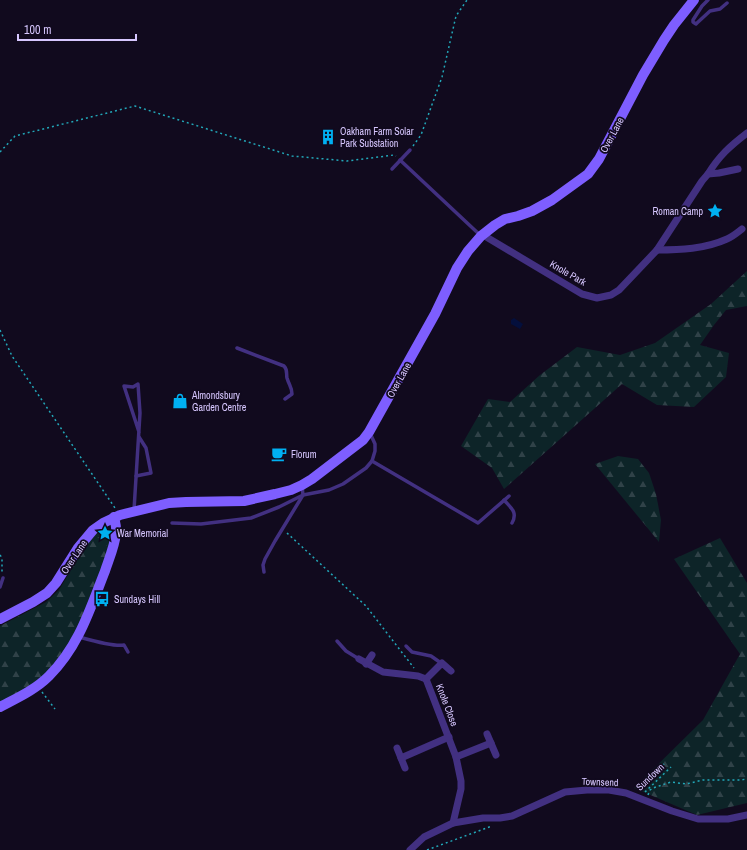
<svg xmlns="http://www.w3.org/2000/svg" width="747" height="850" font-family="'Archivo Narrow',sans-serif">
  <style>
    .grass { fill: url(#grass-dots) }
    .forest { fill: url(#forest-firs) }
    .water { fill: #040f3c }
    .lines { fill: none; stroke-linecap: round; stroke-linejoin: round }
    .path { stroke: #22a7b8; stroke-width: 1.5; stroke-dasharray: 2 3; stroke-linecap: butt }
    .lane { stroke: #423081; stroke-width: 3.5 }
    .street { stroke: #423081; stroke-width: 7 }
    .secondary { stroke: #7e5eff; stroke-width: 10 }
    .labels { text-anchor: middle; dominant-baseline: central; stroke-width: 3.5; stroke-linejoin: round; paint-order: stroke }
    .poi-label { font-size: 10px; fill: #d7c7ff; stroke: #110a1e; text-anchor: start }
    .street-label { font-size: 10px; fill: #d7c7ff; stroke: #110a1e }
  </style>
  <defs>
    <pattern id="grass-dots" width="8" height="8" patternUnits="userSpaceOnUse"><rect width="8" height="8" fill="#0d2428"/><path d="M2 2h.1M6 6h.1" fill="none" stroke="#304248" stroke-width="1.8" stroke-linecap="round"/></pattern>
    <pattern id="forest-firs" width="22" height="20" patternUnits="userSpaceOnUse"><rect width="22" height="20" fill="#0d2428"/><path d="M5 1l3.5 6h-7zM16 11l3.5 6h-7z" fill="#304248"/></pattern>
  </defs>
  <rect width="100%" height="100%" fill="#110a1e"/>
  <path class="grass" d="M107,528L110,529L113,533L110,554C106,545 103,537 93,537C96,532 101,529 107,528Z"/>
  <g class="forest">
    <polygon points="747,271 747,306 726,310 714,325 700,345 729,353 726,377 694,407 657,405 622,384 504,489 492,468 461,446 488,399 510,402 540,375 577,347 620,355 655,343 711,304"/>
    <polygon points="618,456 638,459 649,473 656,494 661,520 659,542 595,464"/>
    <path d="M93,537C103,537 107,544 110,554L86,618L49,675L0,706V626L46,602L59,590L88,541Z"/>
    <polygon points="720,538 747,583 747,803 697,815 634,788 703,720 740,654 674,559"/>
  </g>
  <polygon class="water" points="514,318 523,324 520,329 511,324 511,320"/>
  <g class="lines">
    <g class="path">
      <polyline points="413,146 421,135 442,77 456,16 467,0"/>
      <polyline points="0,152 15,136 135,106 292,156 347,161 394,155 396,156"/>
      <polyline points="0,330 12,356 115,508"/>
      <polyline points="287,533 366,606 414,668"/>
      <polyline points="0,555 2,558 2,572"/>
      <polyline points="42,692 55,709"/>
      <polyline points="639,790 664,764"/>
      <polyline points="645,792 671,767"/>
      <polyline points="648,795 650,790 653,788 671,782 686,784 703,780 740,780 747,779"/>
      <polyline points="427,850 492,826"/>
    </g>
    <g class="lane">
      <polyline points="708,0 702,6 693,20 693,22 696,24 697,23 710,11 720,9 727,3"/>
      <polyline points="400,160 480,235"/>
      <polyline points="392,169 410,150"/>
      <path d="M237,348L284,366C288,370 286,374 287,378C289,385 292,387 292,394L285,399"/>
      <polyline points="372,461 478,523 509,496"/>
      <polyline points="136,476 151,473 146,448 139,437"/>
      <path d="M504,500C511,508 518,512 512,523"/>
      <polyline points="134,510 140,413 138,384 133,387 124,386 139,432"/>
      <polyline points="172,523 201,524 251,518 279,507 303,495 329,490 343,484 366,468 372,461 375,451 375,444 370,433"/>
      <polyline points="264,572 263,565 265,559 275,541 303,495 302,486"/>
      <polyline points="0,587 3,578"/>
      <path d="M79,637C90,640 114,647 124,645L128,652"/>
      <polyline points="337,641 346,651 359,659"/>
      <polyline points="406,646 412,652 431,656 441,663"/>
    </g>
    <g class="street">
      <path d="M708,174C719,156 730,146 747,133"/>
      <polyline points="483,235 582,294 597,298 611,295 619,290 657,250 702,181 708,174 719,173 738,169"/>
      <path d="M657,250C680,250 705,249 727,239C732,237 737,233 742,229"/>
      <polyline points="359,659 383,672 418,676 426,679"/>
      <polyline points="366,664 372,655"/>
      <polyline points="426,679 456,757 461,781 461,789 453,823"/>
      <polyline points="426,679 442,663 451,671"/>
      <polyline points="487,734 496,755"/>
      <polyline points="397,748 405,768"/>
      <polyline points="456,757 491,743"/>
      <polyline points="401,758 449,737"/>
      <polyline points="410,850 424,837 453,823 483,818 500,818 512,816 565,792 587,790 609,790 626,793 672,811 698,819 728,819 747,815"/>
    </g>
    <g class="secondary">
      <polyline points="0,619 33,602 47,593 56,583 78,548 93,530 103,523 120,515 169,503 186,502 244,501 275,494 291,490 302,485 312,479 363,440 369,432 435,314 457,268 468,251 481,236 495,225 505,219 518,216 532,211 552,200 588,174 599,159 643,75 664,40 674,25 694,0"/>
      <path d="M0,707C17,698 35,690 49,676C79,646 90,609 105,571C109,559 115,545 116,533C117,528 115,522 114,517"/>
    </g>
  </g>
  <defs>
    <symbol id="building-bare" viewBox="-9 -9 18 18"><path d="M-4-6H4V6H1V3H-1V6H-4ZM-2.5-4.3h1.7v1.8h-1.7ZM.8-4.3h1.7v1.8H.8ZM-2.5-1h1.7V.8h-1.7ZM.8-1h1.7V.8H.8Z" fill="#00b0f2" stroke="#110a1e" stroke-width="2.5" paint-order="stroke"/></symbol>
    <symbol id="sight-bare" viewBox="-9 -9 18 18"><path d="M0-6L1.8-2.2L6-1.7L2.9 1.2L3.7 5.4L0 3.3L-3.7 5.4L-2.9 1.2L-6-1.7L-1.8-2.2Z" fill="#00b0f2" stroke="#110a1e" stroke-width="2.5" paint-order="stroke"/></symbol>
    <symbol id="shop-bare" viewBox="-9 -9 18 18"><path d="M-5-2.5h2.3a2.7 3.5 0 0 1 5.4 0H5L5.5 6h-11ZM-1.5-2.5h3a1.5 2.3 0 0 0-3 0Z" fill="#00b0f2" stroke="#110a1e" stroke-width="2.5" paint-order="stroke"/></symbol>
    <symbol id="cafe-bare" viewBox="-9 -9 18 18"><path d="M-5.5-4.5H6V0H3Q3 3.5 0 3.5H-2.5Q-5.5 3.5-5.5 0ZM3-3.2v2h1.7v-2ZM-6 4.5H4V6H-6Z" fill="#00b0f2" stroke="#110a1e" stroke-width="2.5" paint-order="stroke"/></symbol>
    <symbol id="bus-bare" viewBox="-9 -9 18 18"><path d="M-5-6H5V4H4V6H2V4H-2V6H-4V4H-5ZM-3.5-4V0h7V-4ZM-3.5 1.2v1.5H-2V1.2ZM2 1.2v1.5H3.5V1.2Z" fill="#00b0f2" stroke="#110a1e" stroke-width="2.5" paint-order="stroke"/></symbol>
  </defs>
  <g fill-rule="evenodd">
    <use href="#building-bare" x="317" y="126" width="22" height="22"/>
    <use href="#sight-bare" x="704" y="200" width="22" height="22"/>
    <use href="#shop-bare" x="169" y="390" width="22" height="22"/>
    <use href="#cafe-bare" x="268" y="443" width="22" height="22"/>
    <use href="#sight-bare" x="94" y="522" width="22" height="22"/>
    <use href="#bus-bare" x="91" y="588" width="22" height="22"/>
  </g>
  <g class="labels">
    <g class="poi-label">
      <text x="340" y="131">Oakham Farm Solar<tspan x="340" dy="12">Park Substation</tspan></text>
      <text x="703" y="211" text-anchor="end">Roman Camp</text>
      <text x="192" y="395">Almondsbury<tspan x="192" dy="12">Garden Centre</tspan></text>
      <text x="291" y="454">Florum</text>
      <text x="117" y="533">War Memorial</text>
      <text x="114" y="599">Sundays Hill</text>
    </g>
    <g class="street-label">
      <text transform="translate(612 135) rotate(-62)">Over Lane</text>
      <text transform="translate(568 273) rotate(30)">Knole Park</text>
      <text transform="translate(399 380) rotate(-61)">Over Lane</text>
      <text transform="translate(74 557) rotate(-56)">Over Lane</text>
      <text transform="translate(447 705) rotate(69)">Knole Close</text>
      <text transform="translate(650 777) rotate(-43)">Sundown</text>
      <text transform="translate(600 782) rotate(2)">Townsend</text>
    </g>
  </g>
  <path d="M18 34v6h118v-6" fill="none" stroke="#d7c7ff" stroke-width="2"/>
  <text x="24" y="34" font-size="12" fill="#d7c7ff" stroke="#110a1e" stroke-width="3" paint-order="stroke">100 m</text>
</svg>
